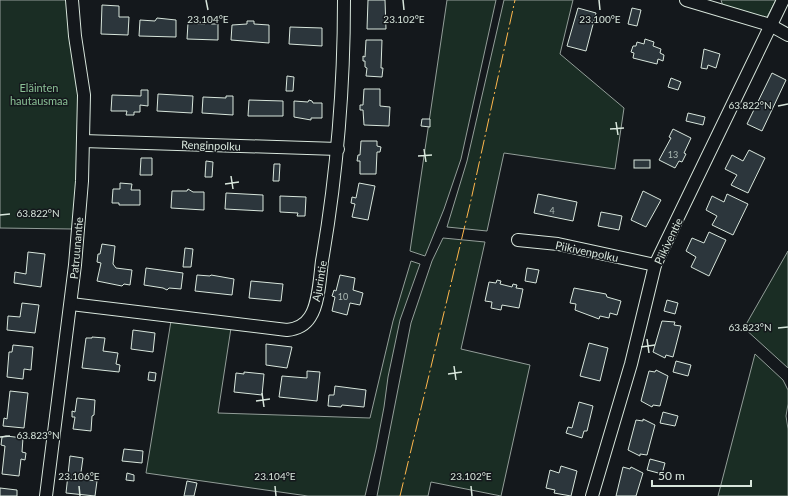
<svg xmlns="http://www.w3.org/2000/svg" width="788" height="496" font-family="Lato,sans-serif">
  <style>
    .green { fill: #1a2d24; stroke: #939e99 }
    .building { fill: #2c363c; stroke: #d8e6dc }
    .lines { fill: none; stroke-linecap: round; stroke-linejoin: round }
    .street-casing { stroke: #d8e6dc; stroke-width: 14 }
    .street { stroke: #14181c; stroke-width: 12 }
    .power { stroke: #ffb74d; stroke-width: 1; stroke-dasharray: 14 3 2 3; stroke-linecap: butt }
    .ticks { fill: none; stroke: #d8e6dc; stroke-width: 1.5 }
    .labels { text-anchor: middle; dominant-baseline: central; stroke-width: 3; stroke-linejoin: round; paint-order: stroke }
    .number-label { font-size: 9px; fill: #adbab4 }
    .park-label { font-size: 11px; fill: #8ac095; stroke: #14181c }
    .street-label { font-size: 11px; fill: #d8e6dc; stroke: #14181c }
    .ticks-label { font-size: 10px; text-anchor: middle; fill: #d8e6dc; stroke: #14181c; stroke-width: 3; stroke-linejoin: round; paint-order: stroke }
  </style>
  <rect width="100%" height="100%" fill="#14181c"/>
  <g class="green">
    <polygon points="0,0 67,0 78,95 77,180 73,229 0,228"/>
    <polygon points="447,0 496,0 461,159 444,209 425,256 410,251"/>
    <polygon points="504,0 573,0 560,54 624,108 615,169 504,153 487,231 447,227 467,161"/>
    <polygon points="721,0 776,0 766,19 723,6"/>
    <polygon points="443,238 485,242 461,349 530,365 501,496 431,482 428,496 377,496 411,323 432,261"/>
    <polygon points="788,251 788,368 744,328"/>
    <polygon points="411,261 420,264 400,320 388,377 384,407 376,449 365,496 308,496 146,473 171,321 231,328 218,413 370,418 393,321"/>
    <polygon points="755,354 783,380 788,390 788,404 786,416 788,429 788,496 718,496"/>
  </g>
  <g class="building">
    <polygon points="368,0 385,0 386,29 367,29"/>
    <polygon points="102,5 119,6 119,17 129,17 128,35 101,34"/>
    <polygon points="578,8 596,13 586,51 567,46"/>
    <polygon points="632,8 641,10 637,26 628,24"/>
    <polygon points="157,18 176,20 176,37 139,36 140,20 155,21"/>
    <polygon points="205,19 211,20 211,24 218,24 218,40 187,39 188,23 205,24"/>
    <polygon points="247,21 254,21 254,24 269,25 269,43 231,40 232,25 247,24"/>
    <polygon points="290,27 322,28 322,46 289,44"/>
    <polygon points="645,39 654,42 653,46 661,49 660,53 664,55 663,61 658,59 657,64 633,58 634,53 631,52 633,46 636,46 637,42 644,44"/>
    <polygon points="366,40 382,40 381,68 383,68 382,77 366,76 367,68 365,67 365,61 363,61 363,56 365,57"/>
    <polygon points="704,49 720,54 716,68 708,65 707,69 701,68"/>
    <polygon points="772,73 786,80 762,131 747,124"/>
    <polygon points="287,76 294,77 293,91 286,91"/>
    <polygon points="671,78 681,82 678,90 668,87"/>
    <polygon points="364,89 380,89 380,106 390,107 389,126 364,125 363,110 360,110 360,105 363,105"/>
    <polygon points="141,90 148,90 148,106 140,105 140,112 134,112 134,115 126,115 127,111 111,111 112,95 141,96"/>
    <polygon points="158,94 193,96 192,113 157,111"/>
    <polygon points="226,96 233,96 233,115 202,113 203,97 226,98"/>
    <polygon points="249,100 283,101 283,116 248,116"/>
    <polygon points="309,100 312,101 313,103 322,103 322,118 311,118 311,120 294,117 294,101 308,102"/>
    <polygon points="688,113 705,117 703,125 686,121"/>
    <polygon points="422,119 430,119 430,127 421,126"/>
    <polygon points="673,129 691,138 684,153 686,154 682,162 679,161 675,168 659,160 671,138 669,137"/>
    <polygon points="361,141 377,141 377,146 381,147 380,152 377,152 376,174 360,174 360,161 357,161 358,155 360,155"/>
    <polygon points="749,150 765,158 748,193 731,185 737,175 725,169 732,155 743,161"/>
    <polygon points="141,158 152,158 152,175 140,175"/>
    <rect x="634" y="160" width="16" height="8"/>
    <polygon points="206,161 213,162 212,177 205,177"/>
    <polygon points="274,164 280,164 279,181 273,181"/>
    <polygon points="120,183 132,184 131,190 140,190 140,205 119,205 119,203 112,203 113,189 120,189"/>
    <polygon points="359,183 375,186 368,220 352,217 355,204 351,203 352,197 356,198"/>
    <polygon points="188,189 193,192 204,192 204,210 171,208 172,191 187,191"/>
    <polygon points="643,191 661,200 646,227 631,220"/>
    <polygon points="226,193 263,195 263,211 225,209"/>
    <polygon points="538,194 577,202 573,221 534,213"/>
    <polygon points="727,194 748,204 733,235 712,225 717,216 706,210 712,196 724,202"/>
    <polygon points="280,196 306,197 305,216 297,216 298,213 280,212"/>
    <polygon points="601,212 622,216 619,230 598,226"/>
    <polygon points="709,232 726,240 709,276 691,267 696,257 686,251 692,238 704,243"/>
    <polygon points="102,244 115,246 113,264 116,268 132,270 130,285 124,284 122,286 97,281 101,263 97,262 98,254 100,254"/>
    <polygon points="185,248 193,249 191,267 183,267"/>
    <polygon points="28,252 45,254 41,287 14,283 15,272 26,274"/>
    <polygon points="146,268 183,273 181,289 169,288 167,290 163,288 144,285"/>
    <polygon points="527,268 539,270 536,283 525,281"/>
    <polygon points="197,275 210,276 211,275 234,279 232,295 195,291"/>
    <polygon points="340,275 355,278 353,290 363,293 360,305 350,303 347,315 332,311 335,297 332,296 334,290 336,291"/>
    <polygon points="497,280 501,281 500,284 512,287 513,284 517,285 516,288 523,289 519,308 502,305 501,310 491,308 492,302 485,301 489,282 496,283"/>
    <polygon points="251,281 283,284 281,301 249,298"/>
    <polygon points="574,288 606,294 607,297 621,301 617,315 610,313 609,318 600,316 599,319 575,310 576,304 570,303"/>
    <polygon points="667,300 678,303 675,314 664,311"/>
    <polygon points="22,303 39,305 35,333 7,330 8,316 20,317"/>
    <polygon points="662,321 675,322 674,325 681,326 673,357 666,355 665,358 653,352"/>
    <polygon points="133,330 155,333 153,352 131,349"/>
    <polygon points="92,337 105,338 103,351 118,353 116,364 120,365 119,372 82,368 86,338 92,338"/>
    <polygon points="589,343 608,348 600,381 580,376"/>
    <polygon points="266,344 292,347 287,368 266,365"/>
    <polygon points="13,345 33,347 31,370 24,369 23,379 7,377 9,352 12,352"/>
    <polygon points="676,361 691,365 688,376 673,372"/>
    <polygon points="656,370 668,376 660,406 653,405 652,407 641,401 649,371 655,372"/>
    <polygon points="307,371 320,372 317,401 279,397 282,376 307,378"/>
    <polygon points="149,372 156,373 155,381 148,380"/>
    <polygon points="244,372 264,374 262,395 234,392 236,373 244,374"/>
    <polygon points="335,386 366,390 364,407 342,405 341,407 328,406 329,395 334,395"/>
    <polygon points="10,391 28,393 24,428 3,426 4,418 7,419"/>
    <polygon points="77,398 95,400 94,415 92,416 91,431 73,429 75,417 72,417 72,411 75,412"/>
    <polygon points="579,402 593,406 587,431 584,431 582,438 566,433 568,427 572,428"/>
    <polygon points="663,412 678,416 675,426 660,423"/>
    <polygon points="643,419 655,425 647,455 640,454 640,456 628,450 636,420 643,421"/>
    <polygon points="6,436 23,438 22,452 26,453 25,460 21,459 19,476 2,474 5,446 1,445 2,437"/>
    <polygon points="124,449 143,451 142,463 122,461"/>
    <polygon points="70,456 83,458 80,479 97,481 95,496 66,493"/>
    <polygon points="650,459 665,463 662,474 647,470"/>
    <polygon points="561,466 577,471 571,496 554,493 555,490 546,488 550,470 559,473"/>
    <polygon points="623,467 630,469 631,467 643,473 636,496 616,496"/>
    <polygon points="127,473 134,475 134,481 126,480"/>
    <polygon points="187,481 197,483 194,496 184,496"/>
    <polygon points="0,488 17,490 17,496 0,496"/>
  </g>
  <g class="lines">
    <defs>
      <g id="street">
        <polyline points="686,0 770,25 788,35"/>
        <polyline points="83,141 338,149"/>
        <polyline points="518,240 558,244 655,265"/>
        <path d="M71,304L287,330C297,329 305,325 310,317C319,304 320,276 322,261C337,174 344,88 344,0"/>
        <polyline points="46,496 75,265 82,181 84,95 75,36 72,0"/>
        <polyline points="592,496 631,364 655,265 783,0"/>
      </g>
    </defs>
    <use href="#street" class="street-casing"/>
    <use href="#street" class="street"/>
    <polyline class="power" points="400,496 471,200 515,0"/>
  </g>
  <path class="ticks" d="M206,0L208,10M403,0L404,10M599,0L600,10M778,106L788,104M616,122L618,135M610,129L624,128M424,149L426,162M418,156L432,155M231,176L233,189M225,184L239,182M0,215L10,214M778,328L788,327M647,339L649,353M641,347L655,345M454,366L456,380M448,374L462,372M262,393L264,407M256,401L270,399M0,437L10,436M79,486L80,496M275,486L276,496M471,486L472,496"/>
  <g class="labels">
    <g class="number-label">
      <text x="673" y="154">13</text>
      <text x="552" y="210">4</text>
      <text x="343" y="296">10</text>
    </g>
    <g class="park-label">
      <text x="39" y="87">Eläinten<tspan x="39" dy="13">hautausmaa</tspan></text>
    </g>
    <g class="street-label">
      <text transform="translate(211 145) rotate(2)">Renginpolku</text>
      <text transform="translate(668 241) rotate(-64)">Piikiventie</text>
      <text transform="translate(76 248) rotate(-85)">Patruunantie</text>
      <text transform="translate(587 251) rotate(12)">Piikivenpolku</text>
      <text transform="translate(319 281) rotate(-80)">Ajurintie</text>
    </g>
  </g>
  <g class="ticks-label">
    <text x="208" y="23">23.104°E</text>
    <text x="404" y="23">23.102°E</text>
    <text x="600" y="23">23.100°E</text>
    <text x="750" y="109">63.822°N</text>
    <text x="38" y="217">63.822°N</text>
    <text x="750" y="331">63.823°N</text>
    <text x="38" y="439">63.823°N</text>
    <text x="79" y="480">23.106°E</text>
    <text x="275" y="480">23.104°E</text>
    <text x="471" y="480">23.102°E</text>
  </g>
  <path d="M652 480v6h99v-6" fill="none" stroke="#d8e6dc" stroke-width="2"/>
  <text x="658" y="480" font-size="12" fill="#d8e6dc" stroke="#14181c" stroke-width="3" paint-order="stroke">50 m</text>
</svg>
